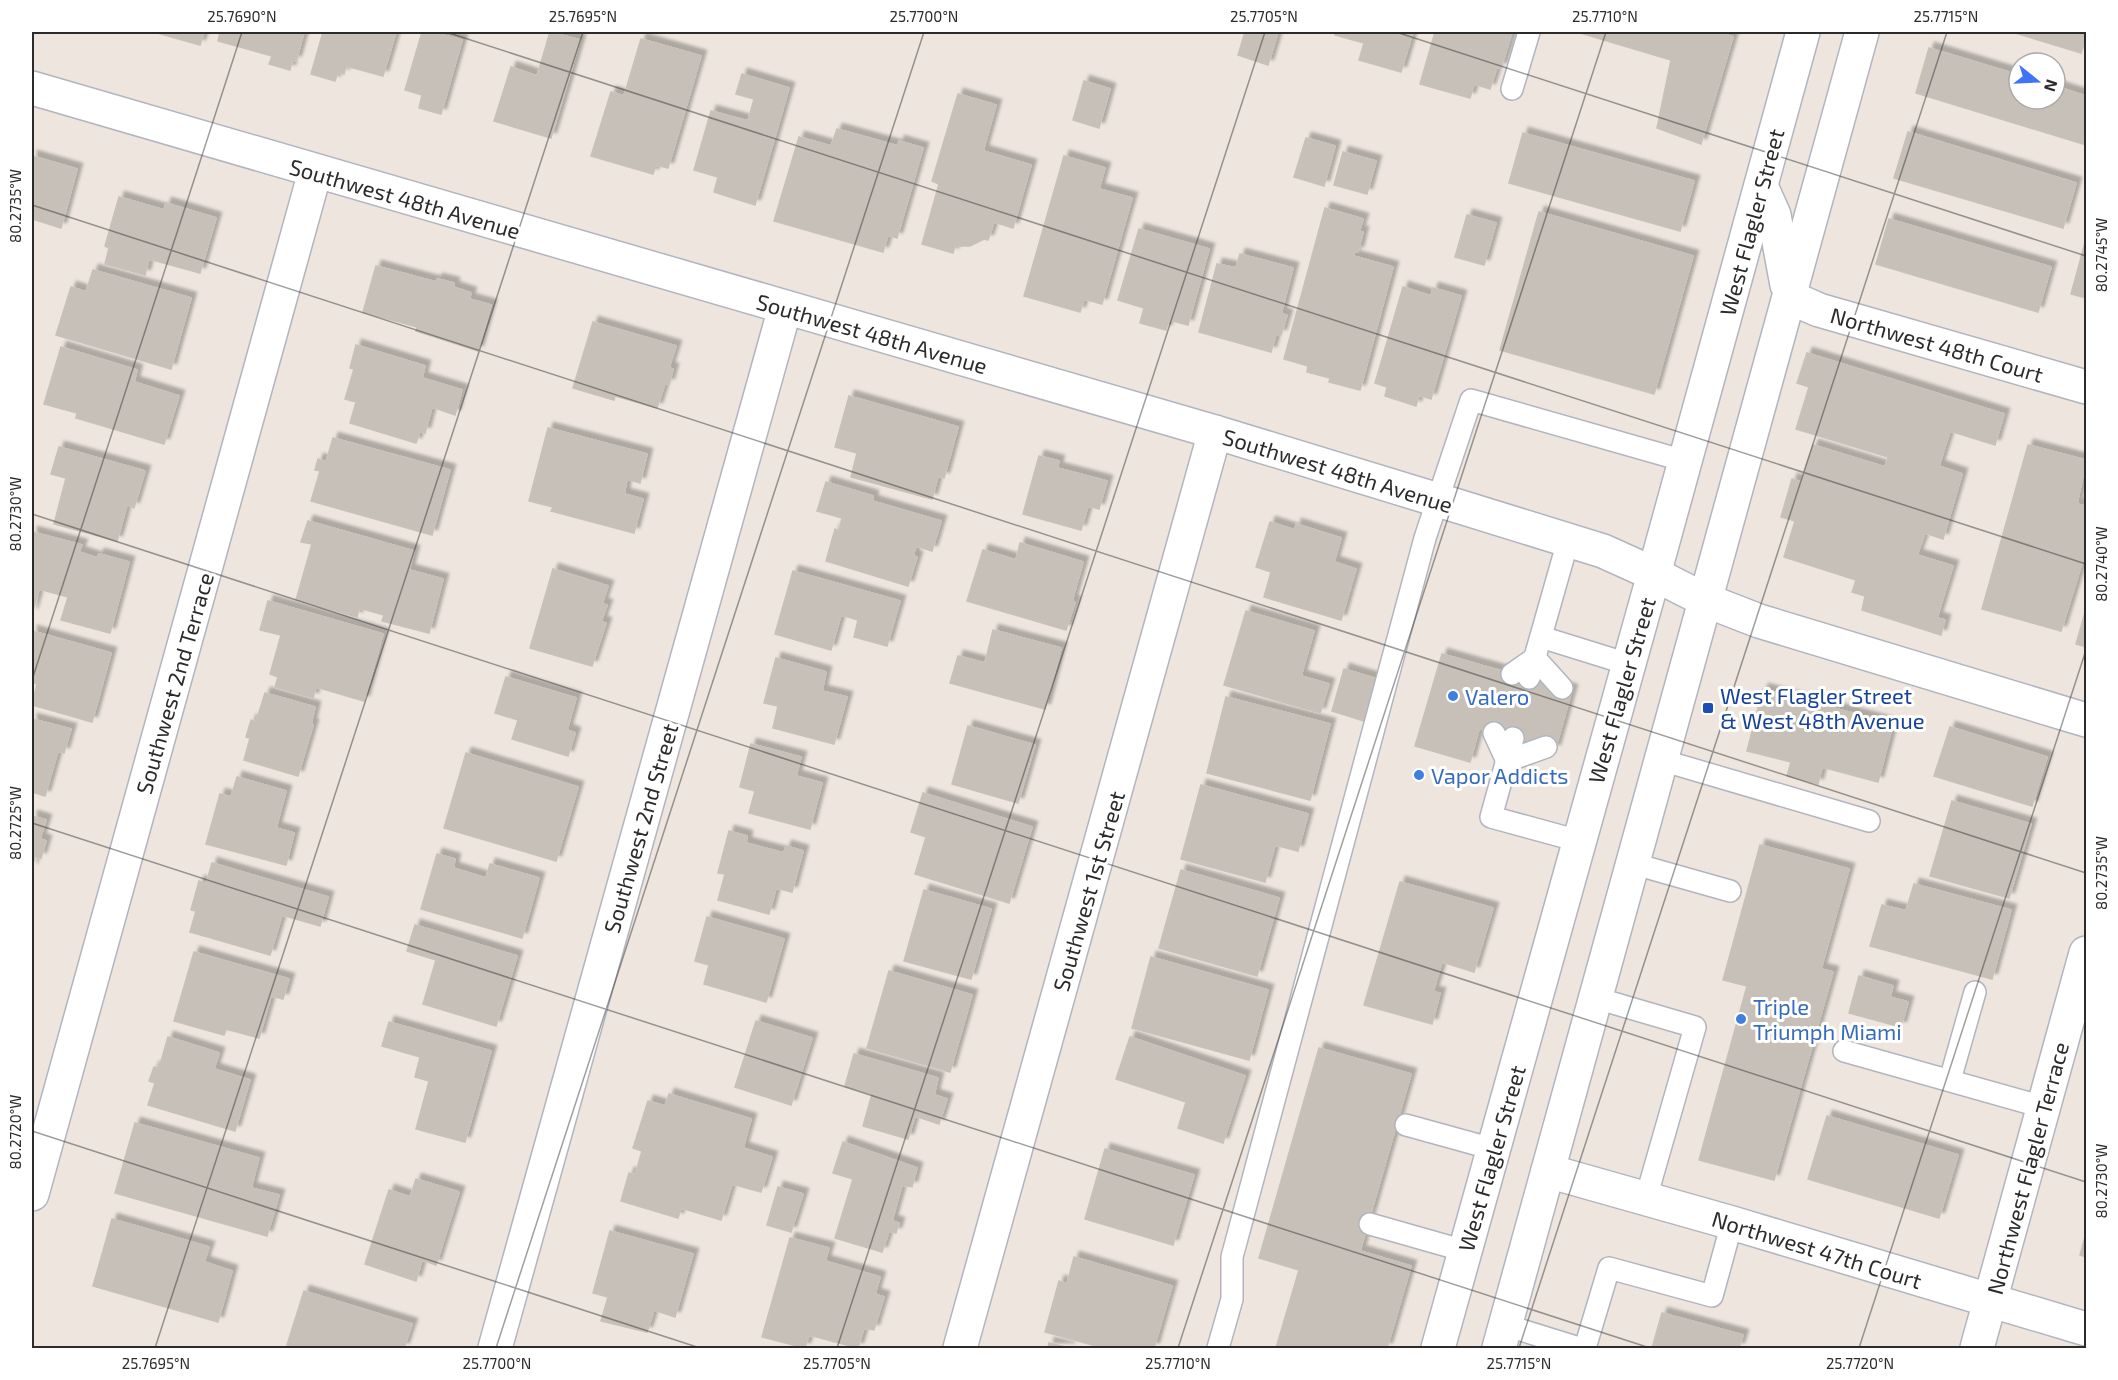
<svg xmlns="http://www.w3.org/2000/svg" width="2118" height="1380" font-family="'Exo 2',sans-serif">
  <style>
    .building { fill: #c6c0b9; stroke: #c8c1b7; stroke-width: 1.5; filter: url(#shadow) }
    .lines { fill: none; stroke-linecap: round; stroke-linejoin: round }
    .lane-casing { stroke: #b1b5bf; stroke-width: 24 }
    .street-casing { stroke: #b1b5bf; stroke-width: 36 }
    .secondary-casing { stroke: #b1b5bf; stroke-width: 36 }
    .lane { stroke: #fff; stroke-width: 21 }
    .street { stroke: #fff; stroke-width: 33 }
    .secondary { stroke: #fff; stroke-width: 33 }
    .ticks { fill: none; stroke: #2b2b2b; stroke-width: 1.5; stroke-opacity: 0.45 }
    .shop-dot { fill: #3f7fe0; stroke: #fff; stroke-width: 2 }
    .transit-dot { fill: #1a4fb4; stroke: #fff; stroke-width: 2 }
    .labels { text-anchor: middle; dominant-baseline: central; stroke-width: 6; stroke-linejoin: round; paint-order: stroke }
    .street-label { font-size: 22px; fill: #2b2b2b; stroke: #fff }
    .transit-label { font-size: 22px; fill: #164399; stroke: #fff; text-anchor: start }
    .shop-label { font-size: 22px; fill: #366cbe; stroke: #fff; text-anchor: start }
    .neatline { fill: none; stroke: #2b2b2b; stroke-width: 2 }
    .ticks-label { font-size: 15px; text-anchor: middle; fill: #2b2b2b }
  </style>
  <defs>
    <filter id="shadow"><feDropShadow dx="5.5" dy="-5.5" stdDeviation="1.5" flood-color="#0004"/></filter>
  </defs>
  <rect width="100%" height="100%" fill="#ede5de"/>
  <g class="building">
    <polygon points="154,32 204,32 200,45"/>
    <polygon points="220,32 304,32 296,61 292,60 290,70 269,64 272,56 218,41"/>
    <polygon points="323,32 396,32 383,76 346,66 344,74 338,72 335,81 311,74"/>
    <polygon points="422,32 432,32 462,40 441,114 419,108 422,95 405,90"/>
    <polygon points="550,32 580,40 551,138 494,121 511,67 537,76"/>
    <polygon points="1245,32 1278,32 1268,65 1238,55"/>
    <polygon points="1336,32 1413,32 1401,72 1359,60 1364,43 1335,35"/>
    <polygon points="1435,32 1512,32 1501,68 1497,67 1490,89 1474,84 1470,98 1420,84"/>
    <polygon points="1577,32 1717,32 1733,37 1701,144 1657,128 1671,60"/>
    <polygon points="2012,32 2086,32 2086,37 2081,53"/>
    <polygon points="641,39 701,56 668,168 656,165 653,174 591,156 611,92 624,96"/>
    <polygon points="1929,48 2019,75 2019,99 2055,99 2055,86 2086,96 2086,133 2083,144 1916,93"/>
    <polygon points="742,74 789,88 755,205 714,192 718,177 694,170 711,111 748,121 754,99 736,94"/>
    <polygon points="1084,81 1110,89 1099,128 1073,120"/>
    <polygon points="958,94 996,105 983,151 1031,165 1013,228 994,222 988,240 984,239 970,246 955,246 953,253 922,244 939,184 932,181"/>
    <polygon points="837,129 898,146 899,141 923,148 897,238 888,235 883,252 774,221 799,137 831,146"/>
    <polygon points="1908,132 2076,183 2063,228 1894,178"/>
    <polygon points="1523,133 1694,181 1680,231 1509,183"/>
    <polygon points="1306,138 1335,146 1324,186 1294,177"/>
    <polygon points="1343,152 1376,161 1367,194 1334,185"/>
    <polygon points="32,156 77,169 61,228 32,219"/>
    <polygon points="1064,156 1105,168 1099,189 1132,198 1102,304 1084,299 1080,312 1024,296"/>
    <polygon points="119,197 164,210 166,203 216,218 200,273 149,259 145,275 105,264 109,248 105,246"/>
    <polygon points="1325,208 1363,219 1359,232 1363,232 1358,252 1355,251 1353,256 1393,267 1360,390 1329,382 1330,378 1307,372 1308,366 1284,359"/>
    <polygon points="1539,212 1693,256 1654,394 1500,350"/>
    <polygon points="1467,215 1496,223 1484,265 1455,257"/>
    <polygon points="1889,219 2051,267 2038,312 1876,264"/>
    <polygon points="1139,229 1209,249 1188,325 1169,320 1166,330 1140,323 1144,308 1118,300"/>
    <polygon points="2086,239 2086,298 2071,294"/>
    <polygon points="1240,254 1293,268 1281,314 1287,315 1281,335 1276,334 1271,352 1199,332 1217,264 1236,268"/>
    <polygon points="376,266 436,282 437,279 454,283 453,287 471,293 469,299 491,305 478,351 416,331 417,327 363,312"/>
    <polygon points="93,270 191,298 171,369 56,335 71,287 86,292"/>
    <polygon points="1403,287 1431,296 1433,288 1461,296 1431,399 1419,395 1416,406 1385,396 1387,387 1375,383"/>
    <polygon points="593,322 676,346 669,368 673,369 669,384 665,383 657,408 615,396 614,400 573,388"/>
    <polygon points="356,345 425,366 422,378 462,390 455,415 432,407 425,433 420,431 416,443 350,423 356,402 345,399 354,369 350,368"/>
    <polygon points="61,347 137,370 134,382 179,396 164,444 76,418 77,413 44,404"/>
    <polygon points="1807,353 2004,414 1995,445 1950,431 1939,466 1962,474 1943,539 1925,533 1917,555 1953,566 1937,618 1945,620 1941,635 1862,610 1865,596 1852,592 1856,580 1784,557 1795,521 1781,517 1792,479 1801,482 1813,445 1885,467 1888,457 1796,429 1809,387 1797,383"/>
    <polygon points="849,396 958,427 944,478 938,476 932,499 851,477 857,453 835,447"/>
    <polygon points="548,428 647,454 640,483 627,479 624,494 643,499 634,533 551,511 553,507 529,501"/>
    <polygon points="333,438 450,470 432,535 311,501 320,471 315,470 318,459 326,462"/>
    <polygon points="2028,445 2086,460 2077,504 2086,506 2086,550 2061,631 1982,609"/>
    <polygon points="59,447 145,471 134,508 127,505 117,541 54,524 66,478 51,474"/>
    <polygon points="1039,456 1059,461 1057,468 1107,481 1099,509 1088,506 1081,530 1023,514"/>
    <polygon points="826,482 873,496 872,501 941,521 932,551 916,546 913,556 917,557 908,586 826,561 835,529 839,531 842,518 817,511"/>
    <polygon points="308,521 414,551 409,570 443,579 429,633 382,621 384,615 359,608 357,617 296,600 312,544 301,542"/>
    <polygon points="1270,522 1295,530 1296,524 1341,538 1334,562 1356,569 1341,620 1264,597 1271,572 1256,567"/>
    <polygon points="32,532 82,545 79,552 97,558 99,554 129,562 110,633 61,620 68,597 39,589 32,614"/>
    <polygon points="1020,543 1083,562 1072,601 1075,602 1066,630 967,601 983,550 1016,560"/>
    <polygon points="553,569 608,586 602,604 607,605 601,622 606,623 592,666 530,648"/>
    <polygon points="793,571 900,601 887,646 854,637 858,620 841,615 831,650 775,634"/>
    <polygon points="268,601 383,634 364,701 316,687 313,698 275,687 278,677 270,674 281,635 260,630"/>
    <polygon points="2086,609 2086,647 2076,644"/>
    <polygon points="1246,611 1314,631 1301,676 1329,684 1320,713 1224,685"/>
    <polygon points="993,630 1061,648 1045,709 950,683 958,656 985,663"/>
    <polygon points="32,631 111,653 92,722 32,705 37,684 32,682"/>
    <polygon points="1442,654 1484,666 1468,725 1479,729 1470,762 1415,746"/>
    <polygon points="776,658 826,672 822,691 847,697 834,744 773,728 778,706 764,703"/>
    <polygon points="1484,666 1572,690 1555,750 1468,725"/>
    <polygon points="1344,669 1377,679 1364,721 1332,711"/>
    <polygon points="506,677 576,698 567,730 575,733 568,756 512,739 518,720 495,713"/>
    <polygon points="1763,689 1893,724 1878,782 1822,767 1818,784 1787,776 1791,762 1747,751"/>
    <polygon points="265,693 315,707 311,724 313,725 298,776 244,760 250,738 246,737 251,720 256,722"/>
    <polygon points="1226,697 1330,724 1310,800 1207,773"/>
    <polygon points="32,719 71,729 64,753 58,751 45,796 32,792"/>
    <polygon points="968,726 1035,745 1018,803 952,784"/>
    <polygon points="1950,727 2047,757 2032,806 1934,776"/>
    <polygon points="751,744 801,757 796,776 822,783 810,829 749,813 755,791 740,787"/>
    <polygon points="466,753 578,787 556,861 444,828"/>
    <polygon points="237,777 286,791 276,828 294,833 286,865 206,844 220,794 231,797"/>
    <polygon points="1201,785 1308,814 1298,851 1275,845 1265,882 1181,859"/>
    <polygon points="923,793 1032,827 1009,903 915,874 926,837 911,832"/>
    <polygon points="1952,801 2031,824 2009,898 1930,876"/>
    <polygon points="32,816 46,820 40,839 46,841 41,858 35,856 32,869"/>
    <polygon points="729,831 747,836 746,843 784,853 786,846 803,851 792,892 776,888 769,914 718,900 725,874 718,873"/>
    <polygon points="1760,845 1849,869 1821,969 1833,972 1774,1180 1699,1160 1747,986 1723,980"/>
    <polygon points="437,854 455,859 453,868 486,878 490,864 539,878 522,938 421,909"/>
    <polygon points="212,863 328,897 320,926 282,915 270,955 190,932 196,911 191,910 199,881 206,884"/>
    <polygon points="1181,870 1279,898 1257,976 1159,948"/>
    <polygon points="1400,882 1493,908 1474,972 1442,962 1433,992 1440,993 1432,1024 1364,1005"/>
    <polygon points="1914,884 2011,910 1992,979 1870,946 1882,905 1906,911"/>
    <polygon points="924,890 991,909 971,979 904,961"/>
    <polygon points="707,917 784,939 766,1002 704,984 709,965 695,961"/>
    <polygon points="415,925 517,956 496,1026 423,1004 436,960 407,951"/>
    <polygon points="194,952 289,979 283,999 271,996 259,1038 226,1029 224,1035 174,1021"/>
    <polygon points="1151,957 1268,990 1249,1060 1132,1028"/>
    <polygon points="889,971 972,995 950,1072 867,1048"/>
    <polygon points="1859,976 1893,986 1890,997 1908,1002 1901,1027 1849,1013"/>
    <polygon points="756,1021 812,1038 791,1105 735,1087"/>
    <polygon points="389,1022 491,1051 465,1142 416,1129 429,1081 415,1077 420,1057 382,1046"/>
    <polygon points="168,1037 219,1053 214,1069 250,1080 235,1131 148,1105 155,1083 149,1081 154,1067 159,1068"/>
    <polygon points="1130,1037 1245,1076 1223,1143 1178,1128 1186,1102 1116,1079"/>
    <polygon points="1319,1048 1411,1074 1360,1251 1411,1266 1387,1348 1276,1348 1299,1270 1259,1258"/>
    <polygon points="854,1054 938,1078 934,1095 947,1099 939,1124 915,1116 908,1139 863,1126 872,1094 845,1086"/>
    <polygon points="669,1094 751,1119 743,1148 772,1157 761,1192 732,1184 721,1220 681,1208 678,1218 621,1201 629,1173 635,1175 642,1151 633,1148 648,1101 665,1106"/>
    <polygon points="1827,1116 1958,1155 1939,1218 1808,1179"/>
    <polygon points="135,1123 259,1158 251,1188 279,1195 267,1236 115,1193"/>
    <polygon points="843,1142 917,1168 912,1187 902,1185 892,1221 899,1223 896,1233 889,1231 882,1252 835,1238 853,1179 833,1173"/>
    <polygon points="1105,1149 1194,1175 1173,1245 1085,1219"/>
    <polygon points="416,1179 459,1192 436,1265 422,1260 416,1281 365,1264 389,1190 410,1197"/>
    <polygon points="778,1187 803,1194 791,1232 767,1225"/>
    <polygon points="112,1219 209,1247 204,1262 232,1271 218,1322 93,1286"/>
    <polygon points="610,1231 693,1254 675,1317 654,1310 647,1332 601,1321 608,1297 593,1293"/>
    <polygon points="2086,1233 2086,1257 2080,1255"/>
    <polygon points="790,1238 829,1248 825,1261 880,1277 875,1294 884,1297 874,1330 864,1328 858,1348 809,1335 805,1348 762,1337"/>
    <polygon points="1074,1257 1172,1286 1154,1348 1103,1348 1045,1332 1059,1281 1067,1284"/>
    <polygon points="304,1291 412,1324 404,1348 298,1348 287,1345"/>
    <polygon points="1662,1313 1743,1335 1739,1348 1652,1348"/>
    <polygon points="1049,1343 1070,1348 1048,1348"/>
  </g>
  <g class="lines">
    <defs>
      <g id="lane">
        <polyline points="1512,89 1529,32"/>
        <polyline points="1541,637 1628,664"/>
        <polyline points="1512,674 1535,658 1562,688"/>
        <polyline points="1529,678 1568,541"/>
        <polyline points="1494,733 1507,761 1546,747"/>
        <polyline points="1513,738 1491,817 1579,841"/>
        <polyline points="1661,760 1869,821"/>
        <polyline points="1631,863 1730,891"/>
        <polyline points="1596,998 1695,1027 1646,1198"/>
        <polyline points="1844,1051 2043,1107"/>
        <polyline points="1950,1080 1975,992"/>
        <polyline points="1406,1125 1493,1149"/>
        <polyline points="1370,1224 1465,1251"/>
        <polyline points="1505,1325 1579,1348"/>
        <polyline points="1218,1348 1232,1299 1232,1257 1425,538 1471,400 1685,461"/>
        <polyline points="1585,1348 1609,1268 1712,1296 1732,1223"/>
      </g>
      <g id="street">
        <polyline points="32,88 1215,432 1438,500 1603,551 1654,574 1705,600 1759,621 2086,720"/>
        <polyline points="1789,297 1819,310 2086,387"/>
        <polyline points="1548,1171 1732,1223 2086,1329"/>
        <polyline points="32,1194 315,172"/>
        <polyline points="495,1348 785,308"/>
        <polyline points="960,1348 1215,432"/>
        <polyline points="1977,1348 2086,953"/>
      </g>
      <g id="secondary">
        <polyline points="1761,186 1774,215 1787,285"/>
        <polyline points="1438,1348 1654,574 1803,32"/>
        <polyline points="1499,1348 1862,32"/>
      </g>
    </defs>
    <use href="#lane" class="lane-casing"/>
    <use href="#street" class="street-casing"/>
    <use href="#secondary" class="secondary-casing"/>
    <use href="#lane" class="lane"/>
    <use href="#street" class="street"/>
    <use href="#secondary" class="secondary"/>
  </g>
  <path class="ticks" d="M446,32L2086,564M1396,32L2086,256M32,205L2086,873M32,514L2086,1182M32,680L242,32M32,823L1650,1348M32,1131L700,1348M155,1348L583,32M496,1348L924,32M837,1348L1265,32M1178,1348L1606,32M1519,1348L1947,32M1859,1348L2086,650"/>
  <g class="shop-dot">
    <circle cx="1453" cy="696" r="6"/>
    <circle cx="1419" cy="775" r="6"/>
    <circle cx="1741" cy="1019" r="6"/>
  </g>
  <rect class="transit-dot" x="1702" y="702" width="12" height="12" rx="3"/>
  <g class="labels">
    <g class="street-label">
      <text transform="translate(405 198) rotate(16)">Southwest 48th Avenue</text>
      <text transform="translate(1751 222) rotate(-75)">West Flagler Street</text>
      <text transform="translate(872 333) rotate(16)">Southwest 48th Avenue</text>
      <text transform="translate(1937 344) rotate(16)">Northwest 48th Court</text>
      <text transform="translate(1338 470) rotate(17)">Southwest 48th Avenue</text>
      <text transform="translate(174 683) rotate(-74)">Southwest 2nd Terrace</text>
      <text transform="translate(1621 690) rotate(-74)">West Flagler Street</text>
      <text transform="translate(640 828) rotate(-74)">Southwest 2nd Street</text>
      <text transform="translate(1088 891) rotate(-74)">Southwest 1st Street</text>
      <text transform="translate(1491 1158) rotate(-74)">West Flagler Street</text>
      <text transform="translate(2027 1168) rotate(-75)">Northwest Flagler Terrace</text>
      <text transform="translate(1817 1249) rotate(17)">Northwest 47th Court</text>
    </g>
    <g class="transit-label">
      <text x="1720" y="695">West Flagler Street<tspan x="1720" dy="25">&amp; West 48th Avenue</tspan></text>
    </g>
    <g class="shop-label">
      <text x="1465" y="696">Valero</text>
      <text x="1431" y="775">Vapor Addicts</text>
      <text x="1753" y="1006">Triple<tspan x="1753" dy="25">Triumph Miami</tspan></text>
    </g>
  </g>
  <rect width="2118" height="1380" fill="none" stroke="#ffffff" stroke-width="66"/>
  <g transform="translate(2037 81) rotate(108)"><circle r="28" fill="#ffffff" stroke="#aaaaaa" stroke-width="1.5"/>
  <path d="M0-4.5L10 22L0 15L-10 22Z" fill="#4073f8"/>
  <text y="-9" font-size="16" font-weight="bold" text-anchor="middle" fill="#2b2b2b">N</text>
  </g>
  <rect x="33" y="33" width="2052" height="1314" class="neatline"/>
  <g class="ticks-label">
    <text x="242" y="22">25.7690°N</text>
    <text x="583" y="22">25.7695°N</text>
    <text x="924" y="22">25.7700°N</text>
    <text x="1264" y="22">25.7705°N</text>
    <text x="1605" y="22">25.7710°N</text>
    <text x="1946" y="22">25.7715°N</text>
    <text transform="translate(16 206) rotate(-90)" y="5">80.2735°W</text>
    <text transform="translate(2102 255) rotate(-90)" y="5">80.2745°W</text>
    <text transform="translate(16 514) rotate(-90)" y="5">80.2730°W</text>
    <text transform="translate(2102 564) rotate(-90)" y="5">80.2740°W</text>
    <text transform="translate(16 823) rotate(-90)" y="5">80.2725°W</text>
    <text transform="translate(2102 873) rotate(-90)" y="5">80.2735°W</text>
    <text transform="translate(16 1132) rotate(-90)" y="5">80.2720°W</text>
    <text transform="translate(2102 1181) rotate(-90)" y="5">80.2730°W</text>
    <text x="156" y="1369">25.7695°N</text>
    <text x="497" y="1369">25.7700°N</text>
    <text x="837" y="1369">25.7705°N</text>
    <text x="1178" y="1369">25.7710°N</text>
    <text x="1519" y="1369">25.7715°N</text>
    <text x="1860" y="1369">25.7720°N</text>
  </g>
</svg>
